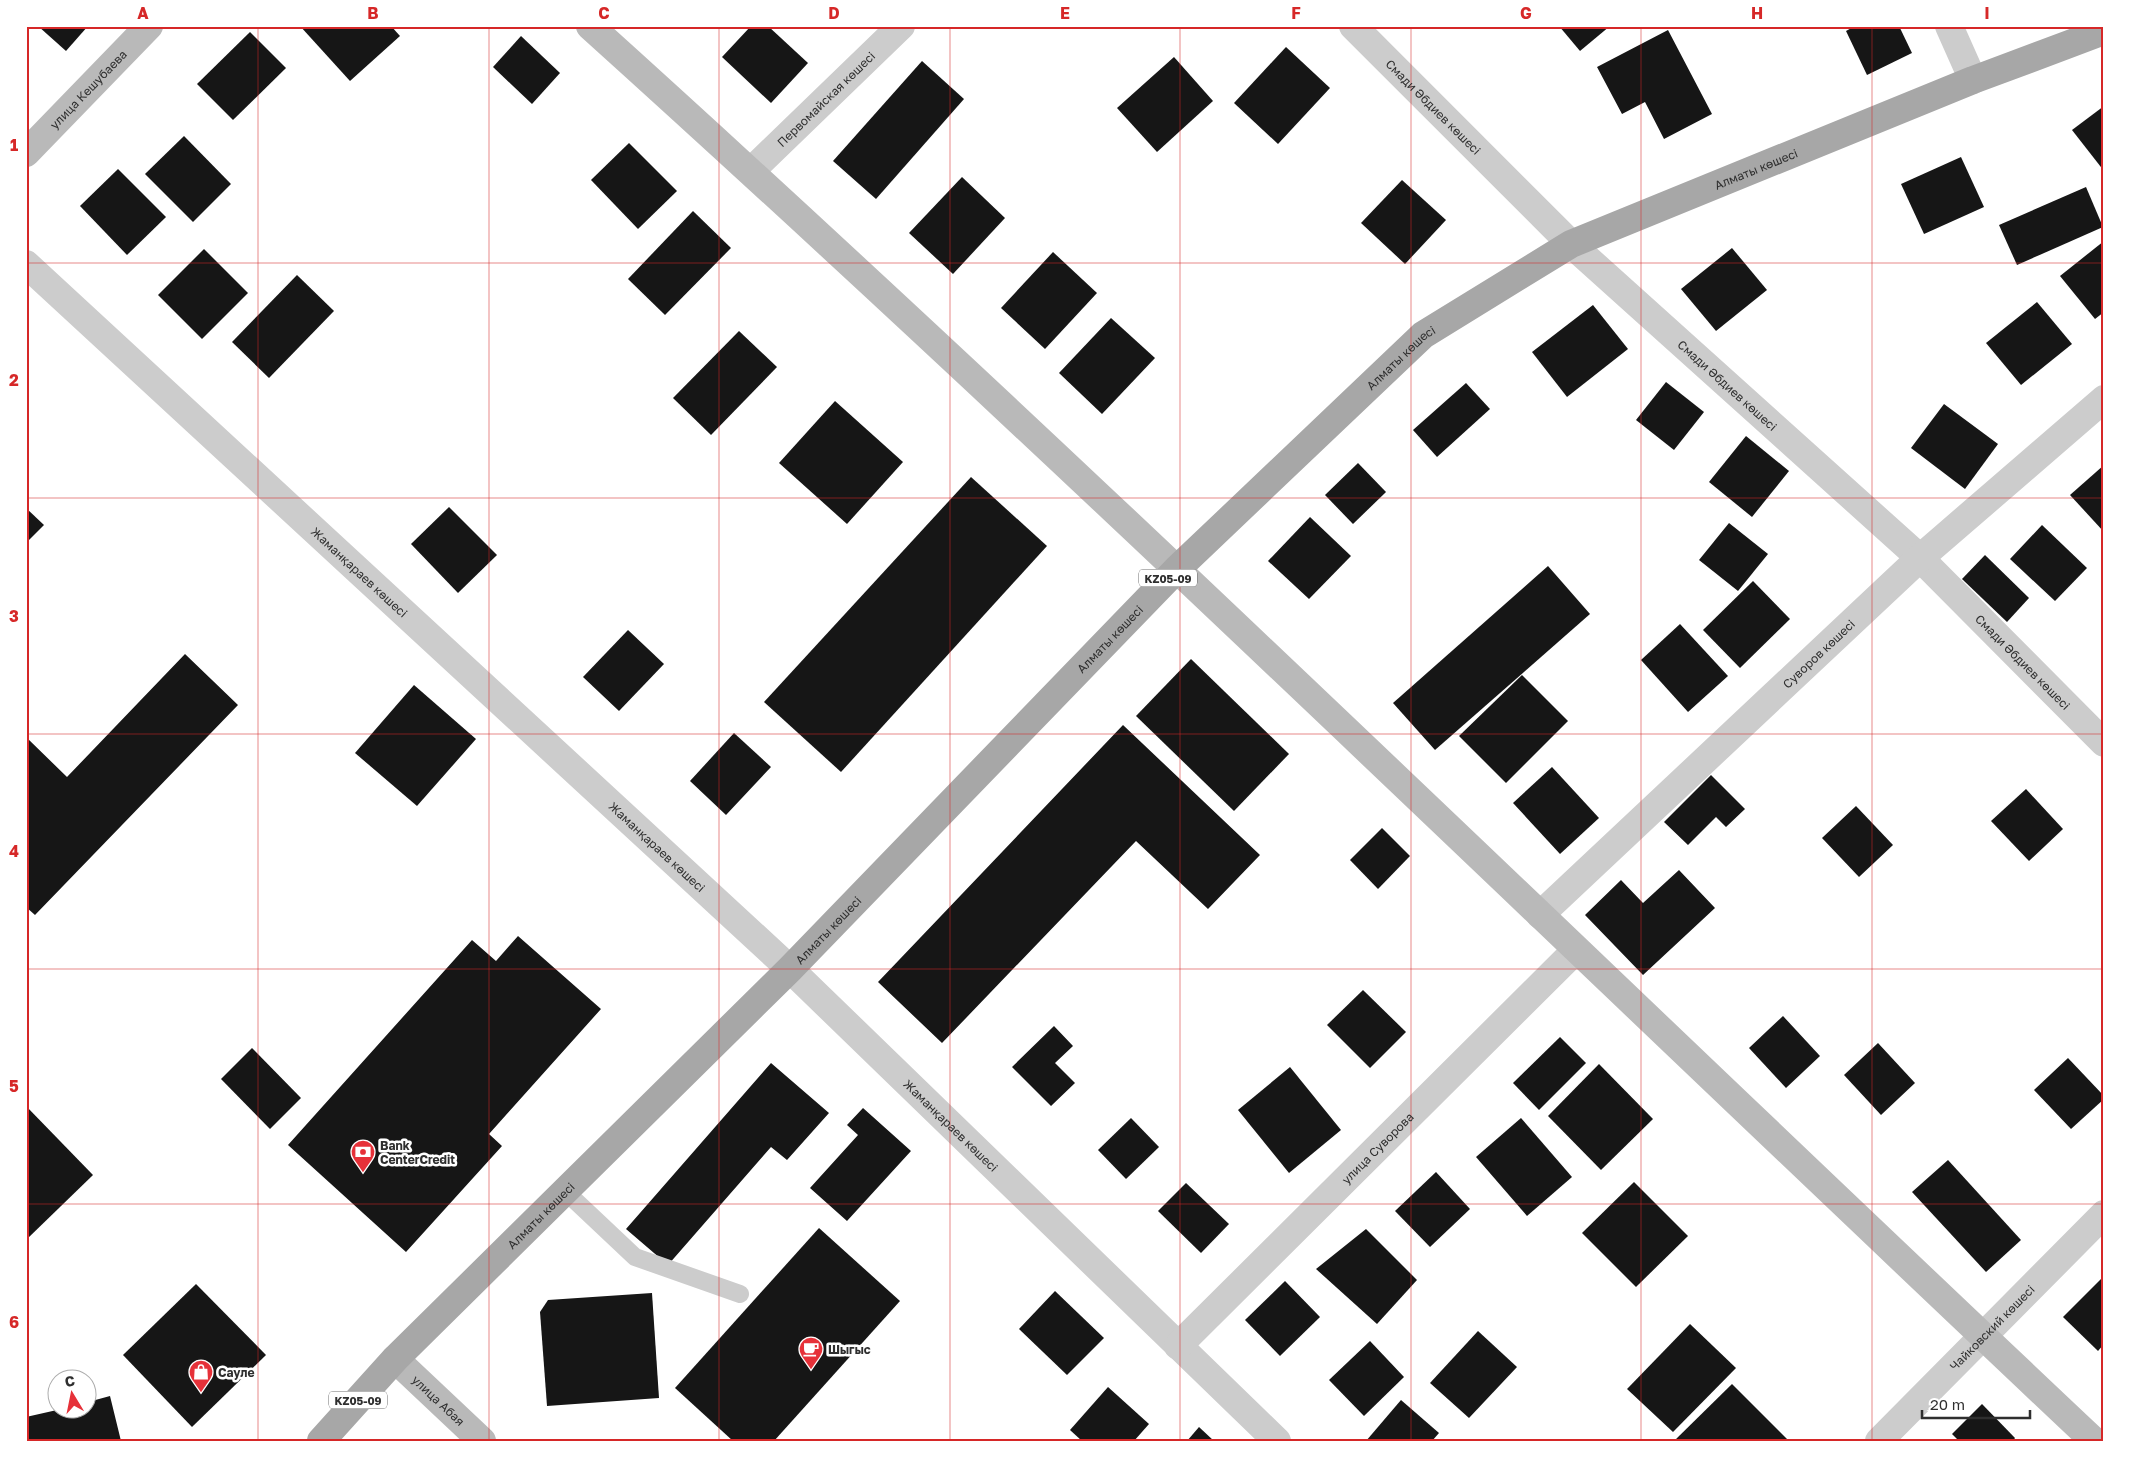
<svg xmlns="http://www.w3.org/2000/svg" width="2130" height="1467" font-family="'Golos Text',sans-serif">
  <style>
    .building { fill: #161616 }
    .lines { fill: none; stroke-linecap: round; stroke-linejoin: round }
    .lane { stroke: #ccc; stroke-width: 18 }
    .street { stroke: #ccc; stroke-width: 28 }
    .secondary { stroke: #b9b9b9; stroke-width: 28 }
    .primary { stroke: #a7a7a7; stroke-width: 28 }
    .grid { fill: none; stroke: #d62828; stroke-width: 1; stroke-opacity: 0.55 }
    .labels { text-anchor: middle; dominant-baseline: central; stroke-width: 5; stroke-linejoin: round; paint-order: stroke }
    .shield { fill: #fff; stroke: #6d6d6d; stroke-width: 1 }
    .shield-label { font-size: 11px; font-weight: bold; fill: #2f2f2f }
    .street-label { font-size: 12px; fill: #2f2f2f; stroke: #fff }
    .poi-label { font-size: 12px; font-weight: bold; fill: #2f2f2f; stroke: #fff; text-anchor: start }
    .neatline { fill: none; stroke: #d62828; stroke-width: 2 }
    .grid-label { font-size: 16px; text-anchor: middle; font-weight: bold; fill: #d62828 }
  </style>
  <rect width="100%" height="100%" fill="#fff"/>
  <g class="building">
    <polygon points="38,26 88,26 66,51"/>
    <polygon points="300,26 391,26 400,36 350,81"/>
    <polygon points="751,26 768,26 808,63 771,103 722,57"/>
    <polygon points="1559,26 1610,26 1580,51"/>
    <polygon points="1855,26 1899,26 1912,53 1867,75 1846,31"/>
    <polygon points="1668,30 1712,114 1664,139 1645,102 1622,114 1597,67"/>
    <polygon points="250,32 286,68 233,120 197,84"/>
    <polygon points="521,36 560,73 532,104 493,67"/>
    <polygon points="1286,47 1330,88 1278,144 1234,103"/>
    <polygon points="1174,57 1213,101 1157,152 1117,108"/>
    <polygon points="922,61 964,99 876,199 833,161"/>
    <polygon points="2104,106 2104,171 2072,130"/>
    <polygon points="184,136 231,184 193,222 145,174"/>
    <polygon points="629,143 677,191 638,229 591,180"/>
    <polygon points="1961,157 1984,207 1924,234 1901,184"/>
    <polygon points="118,169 166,217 127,255 80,206"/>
    <polygon points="962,177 1005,218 953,274 909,233"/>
    <polygon points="1402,180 1446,220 1405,264 1361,223"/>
    <polygon points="2086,187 2103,227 2017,265 1999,225"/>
    <polygon points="693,211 731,248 665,315 628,279"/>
    <polygon points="2104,241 2104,312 2095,319 2060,276"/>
    <polygon points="1732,248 1767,290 1716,331 1681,289"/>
    <polygon points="204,249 248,293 202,339 158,295"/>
    <polygon points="1053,252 1097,293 1045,349 1001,308"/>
    <polygon points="297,275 334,311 269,378 232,342"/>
    <polygon points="2037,302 2072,344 2021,385 1986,343"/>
    <polygon points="1593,305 1628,349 1567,397 1532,352"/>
    <polygon points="1111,318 1155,358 1102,414 1059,373"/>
    <polygon points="739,331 777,367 711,435 673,398"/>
    <polygon points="1666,382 1704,412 1674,450 1636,420"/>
    <polygon points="1466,383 1490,409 1437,457 1413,430"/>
    <polygon points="835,401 903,462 847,524 779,463"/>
    <polygon points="1944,404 1998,444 1965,489 1911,448"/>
    <polygon points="1746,436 1789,471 1752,517 1709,482"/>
    <polygon points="1358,463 1386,492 1353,524 1325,495"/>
    <polygon points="2104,465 2104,532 2070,495"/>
    <polygon points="971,477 1047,546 841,772 764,702"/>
    <polygon points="449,507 497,555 458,593 411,544"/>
    <polygon points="26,508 44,525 26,543"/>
    <polygon points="1310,517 1351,556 1309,599 1268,561"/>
    <polygon points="1729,523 1768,554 1738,591 1699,560"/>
    <polygon points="2042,525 2087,568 2055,601 2010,559"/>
    <polygon points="1985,555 2029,598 2007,622 1962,579"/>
    <polygon points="1548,566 1590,614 1435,750 1393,703"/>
    <polygon points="1753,581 1790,619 1740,668 1703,630"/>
    <polygon points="1680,624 1728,676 1688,712 1641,660"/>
    <polygon points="628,630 664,664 619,711 583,677"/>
    <polygon points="185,654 238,705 35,915 26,907 26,737 67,777"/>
    <polygon points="1191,659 1289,754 1234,811 1136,716"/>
    <polygon points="1522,675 1568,721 1506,783 1459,736"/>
    <polygon points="414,685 476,739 417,806 355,753"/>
    <polygon points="1123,725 1260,855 1208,909 1136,841 942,1043 878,982"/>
    <polygon points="734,733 771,767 726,815 690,781"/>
    <polygon points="1552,767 1599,818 1560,854 1513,803"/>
    <polygon points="1711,775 1745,809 1726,827 1716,817 1688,845 1664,822"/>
    <polygon points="2026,789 2063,829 2029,861 1991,821"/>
    <polygon points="1856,806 1893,845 1859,877 1822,838"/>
    <polygon points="1382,828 1410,856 1378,889 1350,860"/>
    <polygon points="1679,870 1715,908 1643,975 1585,915 1621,880 1643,903"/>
    <polygon points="518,936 601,1009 489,1134 502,1146 406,1252 288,1145 472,940 496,961"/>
    <polygon points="1363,990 1406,1032 1370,1068 1327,1025"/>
    <polygon points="1783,1016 1820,1056 1786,1088 1749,1048"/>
    <polygon points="1054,1026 1073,1046 1055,1063 1075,1083 1051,1106 1012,1067"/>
    <polygon points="1560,1037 1586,1063 1539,1110 1513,1083"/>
    <polygon points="1878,1043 1915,1083 1881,1115 1844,1075"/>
    <polygon points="252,1048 301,1098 270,1129 221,1079"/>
    <polygon points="2068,1058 2104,1096 2104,1099 2071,1129 2034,1090"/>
    <polygon points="771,1063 829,1113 787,1160 771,1147 668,1265 626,1229"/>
    <polygon points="1599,1064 1653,1119 1601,1170 1548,1116"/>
    <polygon points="1290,1067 1341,1130 1289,1173 1238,1110"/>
    <polygon points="26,1106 93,1175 26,1240"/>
    <polygon points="863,1108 911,1151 847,1221 810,1188 858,1135 847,1125"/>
    <polygon points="1131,1118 1159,1147 1126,1179 1098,1150"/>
    <polygon points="1521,1118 1572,1177 1527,1216 1476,1157"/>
    <polygon points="1948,1160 2021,1240 1986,1272 1912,1192"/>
    <polygon points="1436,1172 1470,1209 1430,1247 1395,1211"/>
    <polygon points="1634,1182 1688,1236 1636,1287 1582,1233"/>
    <polygon points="1186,1183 1229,1224 1201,1253 1158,1211"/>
    <polygon points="819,1228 900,1301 774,1441 733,1441 675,1388"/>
    <polygon points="1366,1229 1417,1280 1377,1324 1316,1269"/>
    <polygon points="2104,1276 2104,1344 2098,1351 2063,1317"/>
    <polygon points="1285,1281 1320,1317 1280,1356 1245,1320"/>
    <polygon points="196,1284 266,1355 192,1427 123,1355"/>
    <polygon points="1055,1291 1104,1338 1067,1375 1019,1329"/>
    <polygon points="652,1293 659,1398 547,1406 540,1312 548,1300"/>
    <polygon points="1690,1324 1736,1368 1673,1432 1627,1389"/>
    <polygon points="1478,1331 1517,1367 1469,1418 1430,1383"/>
    <polygon points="1370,1341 1404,1377 1364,1416 1329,1380"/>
    <polygon points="1732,1384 1789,1441 1674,1441"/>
    <polygon points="1108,1387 1149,1424 1134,1441 1082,1441 1070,1430"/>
    <polygon points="110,1396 121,1441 26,1441 26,1417 57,1410 88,1410 88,1402"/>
    <polygon points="1401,1400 1439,1433 1432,1441 1366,1441"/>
    <polygon points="1982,1404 2015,1438 2013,1441 1959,1441 1952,1434"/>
    <polygon points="1199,1427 1214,1441 1187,1441"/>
  </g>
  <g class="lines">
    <polyline class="lane" points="565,1191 635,1257 740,1294"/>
    <g class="street">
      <path id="s1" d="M1353,26L1571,244L1920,558L2104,743"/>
      <polyline points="1949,26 1973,80"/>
      <path id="s2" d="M751,171L901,26"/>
      <path id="s3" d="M26,264L790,969L1277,1441"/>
      <path id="s4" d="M1540,915L1920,558L2104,399"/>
      <path id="s5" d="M1178,1346L1576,950"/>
      <path id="s6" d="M1879,1441L2104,1214"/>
    </g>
    <g class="secondary">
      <path d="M590,26C1101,487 1593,969 2094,1441"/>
      <path id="s7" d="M26,153L149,26"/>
      <path id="s8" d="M395,1359L482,1441"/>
    </g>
    <path class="primary" id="s9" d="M321,1441L395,1359L790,969L1177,569L1423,335L1571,244L1973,80L2104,31"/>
  </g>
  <path class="grid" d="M258,26V1441M489,26V1441M719,26V1441M950,26V1441M1180,26V1441M1411,26V1441M1641,26V1441M1872,26V1441M26,263H2104M26,498H2104M26,734H2104M26,969H2104M26,1204H2104"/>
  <defs>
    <symbol id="bank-pin" viewBox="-11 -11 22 30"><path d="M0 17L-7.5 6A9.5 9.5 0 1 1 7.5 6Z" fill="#e63139" stroke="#fff"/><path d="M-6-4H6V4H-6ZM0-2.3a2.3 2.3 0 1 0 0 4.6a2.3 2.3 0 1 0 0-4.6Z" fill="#fff"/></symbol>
    <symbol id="cafe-pin" viewBox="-11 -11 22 30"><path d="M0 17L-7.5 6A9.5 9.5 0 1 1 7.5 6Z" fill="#e63139" stroke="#fff"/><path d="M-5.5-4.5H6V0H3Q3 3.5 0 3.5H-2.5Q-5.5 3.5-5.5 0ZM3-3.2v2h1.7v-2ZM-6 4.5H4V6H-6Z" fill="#fff"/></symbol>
    <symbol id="shop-pin" viewBox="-11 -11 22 30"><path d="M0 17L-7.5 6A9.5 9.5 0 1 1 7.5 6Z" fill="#e63139" stroke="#fff"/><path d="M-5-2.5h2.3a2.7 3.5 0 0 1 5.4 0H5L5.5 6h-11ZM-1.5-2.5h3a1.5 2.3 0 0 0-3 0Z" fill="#fff"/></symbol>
  </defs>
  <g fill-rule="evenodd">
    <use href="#bank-pin" x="349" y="1138" width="28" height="38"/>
    <use href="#cafe-pin" x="797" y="1335" width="28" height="38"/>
    <use href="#shop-pin" x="187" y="1358" width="28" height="38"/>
  </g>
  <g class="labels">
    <g class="shield">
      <rect x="1139" y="569.5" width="58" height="17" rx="4"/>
      <rect x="329" y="1391.5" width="58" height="17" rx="4"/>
    </g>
    <g class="shield-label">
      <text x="1168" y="578">KZ05-09</text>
      <text x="358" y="1400">KZ05-09</text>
    </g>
    <g class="street-label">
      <text stroke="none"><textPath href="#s7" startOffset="89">улица Кешубаева</textPath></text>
      <text stroke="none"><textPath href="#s2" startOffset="104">Первомайская көшесі</textPath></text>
      <text stroke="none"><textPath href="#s1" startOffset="114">Смади Әбдиев көшесі</textPath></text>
      <text stroke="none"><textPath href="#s9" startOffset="1935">Алматы көшесі</textPath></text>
      <text stroke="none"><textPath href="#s9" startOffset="1530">Алматы көшесі</textPath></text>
      <text stroke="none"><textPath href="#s1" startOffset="519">Смади Әбдиев көшесі</textPath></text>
      <text stroke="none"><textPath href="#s3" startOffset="454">Жаманқараев көшесі</textPath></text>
      <text stroke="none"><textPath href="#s9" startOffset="1125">Алматы көшесі</textPath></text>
      <text stroke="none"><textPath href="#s4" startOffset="382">Суворов көшесі</textPath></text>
      <text stroke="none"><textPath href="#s1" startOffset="924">Смади Әбдиев көшесі</textPath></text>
      <text stroke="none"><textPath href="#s3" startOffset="859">Жаманқараев көшесі</textPath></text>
      <text stroke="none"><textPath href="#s9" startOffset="720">Алматы көшесі</textPath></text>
      <text stroke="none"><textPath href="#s3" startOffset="1264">Жаманқараев көшесі</textPath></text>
      <text stroke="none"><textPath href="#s5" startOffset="281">улица Суворова</textPath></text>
      <text stroke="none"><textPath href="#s9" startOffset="315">Алматы көшесі</textPath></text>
      <text stroke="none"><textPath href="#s6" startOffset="160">Чайковский көшесі</textPath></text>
      <text stroke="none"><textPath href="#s8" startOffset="60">улица Абая</textPath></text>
    </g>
    <g class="poi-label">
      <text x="380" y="1145">Bank<tspan x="380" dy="14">CenterCredit</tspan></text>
      <text x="828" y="1349">Шыгыс</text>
      <text x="218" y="1372">Сауле</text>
    </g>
  </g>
  <rect width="2130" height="1467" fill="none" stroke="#ffffff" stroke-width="55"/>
  <g transform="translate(72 1394) rotate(350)"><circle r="24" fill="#ffffff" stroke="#acacac"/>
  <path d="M0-4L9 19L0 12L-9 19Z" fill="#e63139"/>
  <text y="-8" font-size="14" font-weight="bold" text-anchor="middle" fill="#2f2f2f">С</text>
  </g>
  <path d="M1922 1410v8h108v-8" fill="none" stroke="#2f2f2f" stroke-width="2.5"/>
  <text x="1930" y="1410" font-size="15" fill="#2f2f2f" stroke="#ffffff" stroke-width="4" paint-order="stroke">20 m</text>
  <rect x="28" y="28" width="2074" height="1412" class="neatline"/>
  <g class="grid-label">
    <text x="143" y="19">A</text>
    <text x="373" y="19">B</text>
    <text x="604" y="19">C</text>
    <text x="834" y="19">D</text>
    <text x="1065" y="19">E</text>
    <text x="1296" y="19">F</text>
    <text x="1526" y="19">G</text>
    <text x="1757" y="19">H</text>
    <text x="1987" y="19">I</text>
    <text x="14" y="151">1</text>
    <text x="14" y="386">2</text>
    <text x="14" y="622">3</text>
    <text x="14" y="857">4</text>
    <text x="14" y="1092">5</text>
    <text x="14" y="1328">6</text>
  </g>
</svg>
